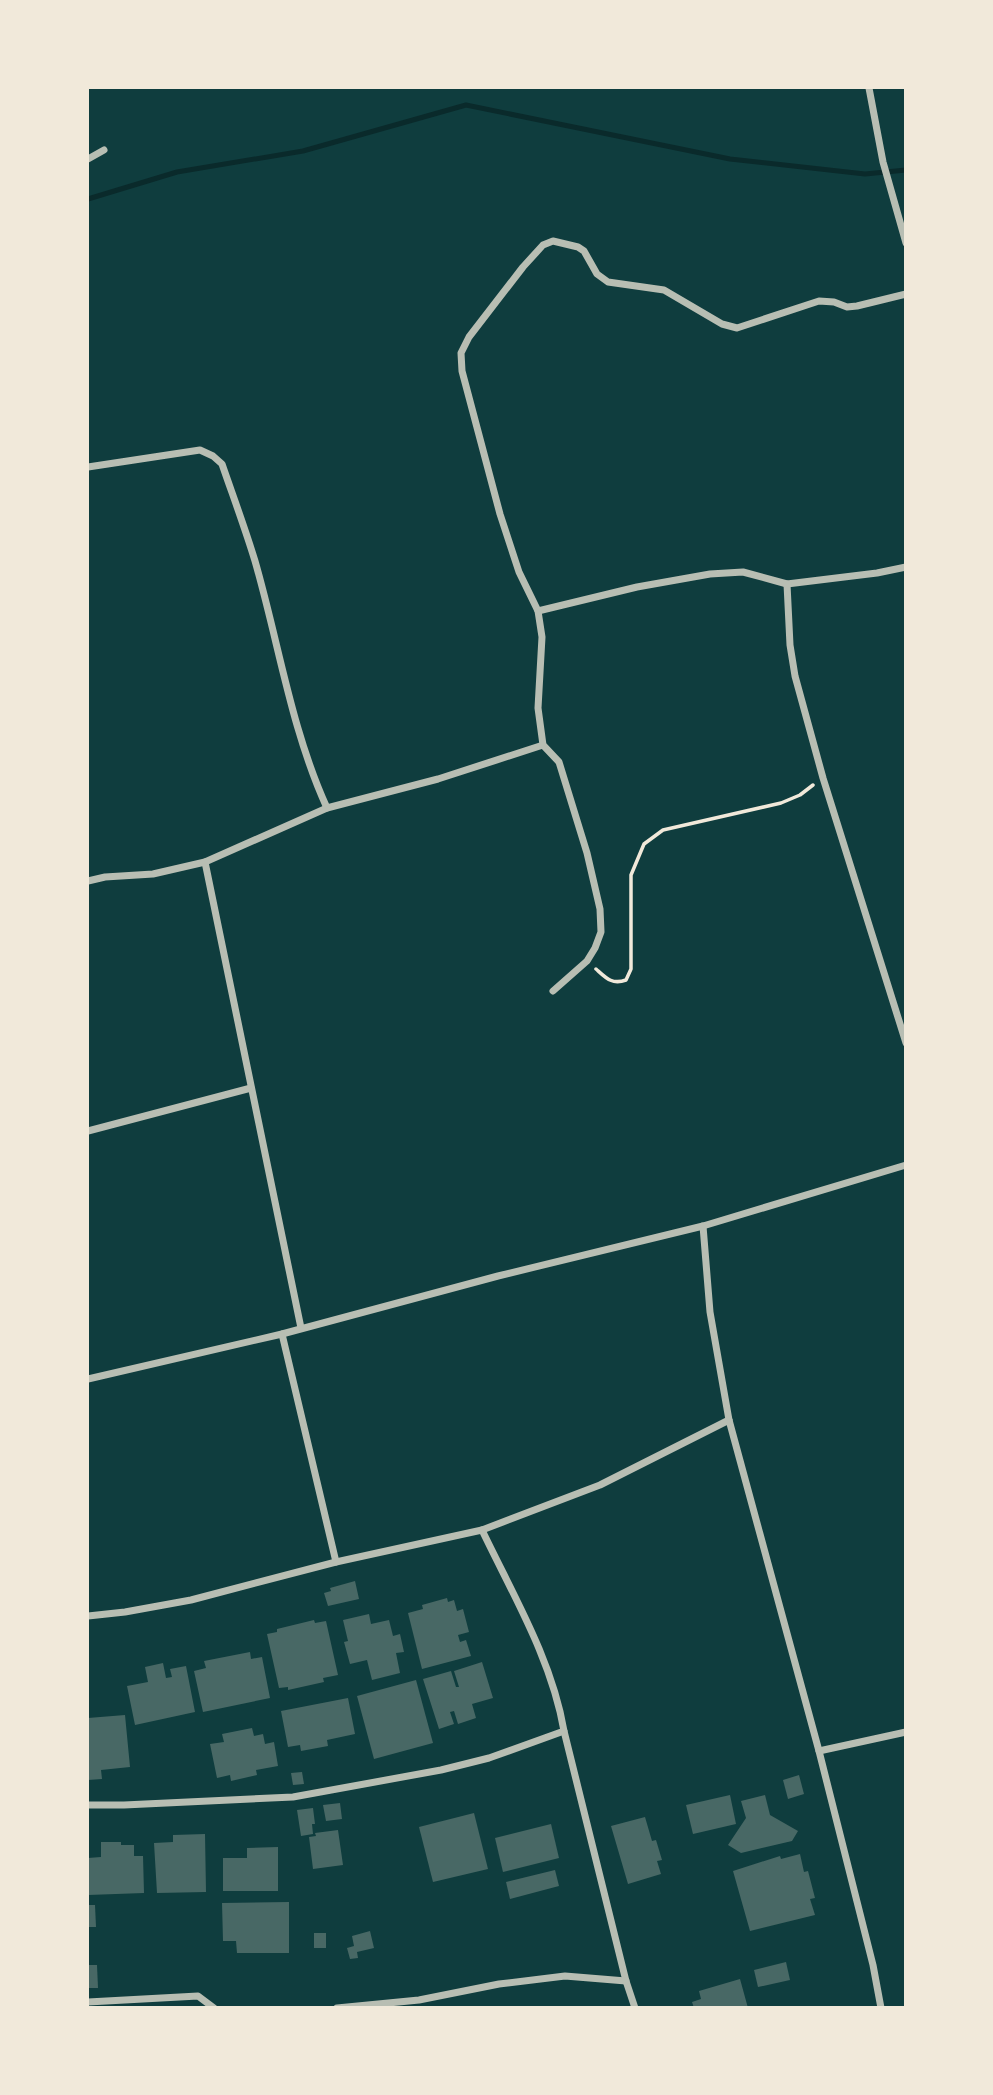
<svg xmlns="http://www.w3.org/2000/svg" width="993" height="2095" font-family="'Noto Sans',sans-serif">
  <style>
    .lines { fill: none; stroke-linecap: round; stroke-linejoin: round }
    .stream { stroke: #0a2a2b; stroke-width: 5 }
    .building { fill: #486865 }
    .path { stroke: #f1e9da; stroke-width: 3.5 }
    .minor { stroke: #b8beb3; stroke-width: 7 }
  </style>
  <rect width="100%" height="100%" fill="#0f3d3e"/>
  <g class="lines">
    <polyline class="stream" points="88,199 177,172 303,151 466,105 730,159 865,174 906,170"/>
  </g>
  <g class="building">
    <polygon points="355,1581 359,1599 328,1606 324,1593 331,1591 330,1588"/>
    <polygon points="447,1598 448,1602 454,1600 457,1611 463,1609 469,1632 458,1635 460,1642 466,1640 471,1656 422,1669 408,1613 423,1609 422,1605"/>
    <polygon points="369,1614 371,1624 389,1620 393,1636 400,1634 404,1652 396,1653 400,1673 372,1680 367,1660 350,1664 344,1642 348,1641 343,1620"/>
    <polygon points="314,1620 315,1623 326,1621 338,1675 323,1678 324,1682 288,1690 288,1687 279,1688 267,1634 277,1632 277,1629"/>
    <polygon points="250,1652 251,1659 262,1657 270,1698 203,1712 194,1671 206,1668 204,1661"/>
    <polygon points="482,1662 493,1698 472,1704 476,1718 458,1724 454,1711 450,1712 454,1724 439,1729 423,1679 451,1671 456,1687 459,1687 454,1671"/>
    <polygon points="163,1663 166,1678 172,1677 170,1669 186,1666 195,1712 135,1725 127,1686 148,1682 145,1667"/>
    <polygon points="416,1680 433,1743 374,1759 357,1696"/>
    <polygon points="348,1698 355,1734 327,1740 328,1746 301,1751 300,1745 288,1747 281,1711"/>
    <polygon points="125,1715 130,1767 101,1770 102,1779 88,1780 88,1718"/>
    <polygon points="252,1728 254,1736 263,1734 265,1744 274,1742 278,1766 256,1770 257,1775 231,1781 230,1775 217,1778 210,1744 224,1742 222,1734"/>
    <polygon points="302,1772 304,1784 293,1785 291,1773"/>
    <polygon points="799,1775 804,1794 788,1799 783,1780"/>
    <polygon points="730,1795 736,1824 693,1834 686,1805"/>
    <polygon points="765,1795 770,1815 798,1831 792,1841 741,1853 728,1845 746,1818 741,1801"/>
    <polygon points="340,1803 342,1819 326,1821 323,1805"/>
    <polygon points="313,1808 315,1824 312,1824 313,1834 301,1836 297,1810"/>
    <polygon points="474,1813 488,1869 433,1882 419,1827"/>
    <polygon points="645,1817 652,1841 656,1840 662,1860 657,1861 661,1874 628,1884 611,1826"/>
    <polygon points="551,1824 559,1858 503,1872 495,1838"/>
    <polygon points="338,1830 343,1865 313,1869 309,1837 316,1836 315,1833"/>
    <polygon points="205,1834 206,1892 157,1893 154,1843 173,1842 173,1835"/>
    <polygon points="101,1842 121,1842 121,1845 134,1845 134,1856 143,1856 144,1893 88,1895 88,1858 101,1857"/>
    <polygon points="278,1847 278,1891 223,1891 223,1858 247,1858 247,1848"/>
    <polygon points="800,1854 804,1872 808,1871 815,1898 810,1899 815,1915 750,1931 733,1871 780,1856 781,1859"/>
    <polygon points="555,1870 559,1886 510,1899 506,1882"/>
    <polygon points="289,1902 289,1953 237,1953 236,1941 223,1941 222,1903"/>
    <polygon points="88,1905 95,1905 96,1927 88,1927"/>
    <polygon points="370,1931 374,1948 357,1952 358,1958 350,1959 347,1948 354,1946 352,1936"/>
    <rect x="314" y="1933" width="12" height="15"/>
    <polygon points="786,1962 790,1980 758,1987 754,1970"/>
    <polygon points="88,1965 97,1965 98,1988 88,1988"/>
    <polygon points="740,1979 748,2008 694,2008 692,2002 701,1999 699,1991"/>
  </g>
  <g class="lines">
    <path class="path" d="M596,969C606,978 612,985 626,980L631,969V875L644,844L663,830L781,803L800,795L813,785"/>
    <g class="minor">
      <polyline points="869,88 883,162 906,243"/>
      <polyline points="88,159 104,150"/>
      <path d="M88,467L200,450L213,456L222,464C233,496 245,528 255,561C279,644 291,729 327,808"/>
      <polyline points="787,584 790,645 795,676 823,778 906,1043"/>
      <polyline points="538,611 637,587 710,574 743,572 787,584 877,573 906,567"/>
      <polyline points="205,862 301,1328"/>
      <polyline points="88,881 105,877 153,874 205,862 327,808 438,779 543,745"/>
      <polyline points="553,991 587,961 595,948 601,932 600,909 587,853 559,762 543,745 538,708 542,637 538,611 519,572 500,514 462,371 461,353 469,337 523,267 543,245 553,241 578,247 584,251 597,274 608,282 664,290 722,324 737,328 819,301 834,302 847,307 857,306 906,294"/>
      <polyline points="88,1131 251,1088"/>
      <polyline points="703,1226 710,1312 729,1420 819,1751 873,1965 881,2008"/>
      <polyline points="282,1334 336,1562"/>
      <polyline points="88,1379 282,1334 498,1276 703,1226 906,1165"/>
      <polyline points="88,1616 125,1612 191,1600 336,1562 482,1530 600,1485 729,1420"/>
      <polyline points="564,1731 626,1981 635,2008"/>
      <polyline points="819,1751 906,1732"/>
      <path d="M88,1805H124L293,1797L441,1770L489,1758L564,1731C552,1660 513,1595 482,1530"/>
      <polyline points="88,2002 198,1996 214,2008"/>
      <polyline points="337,2008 419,2000 499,1984 565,1976 626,1981"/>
    </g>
  </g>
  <rect width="993" height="2095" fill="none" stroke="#f1e9da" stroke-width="178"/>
</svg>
